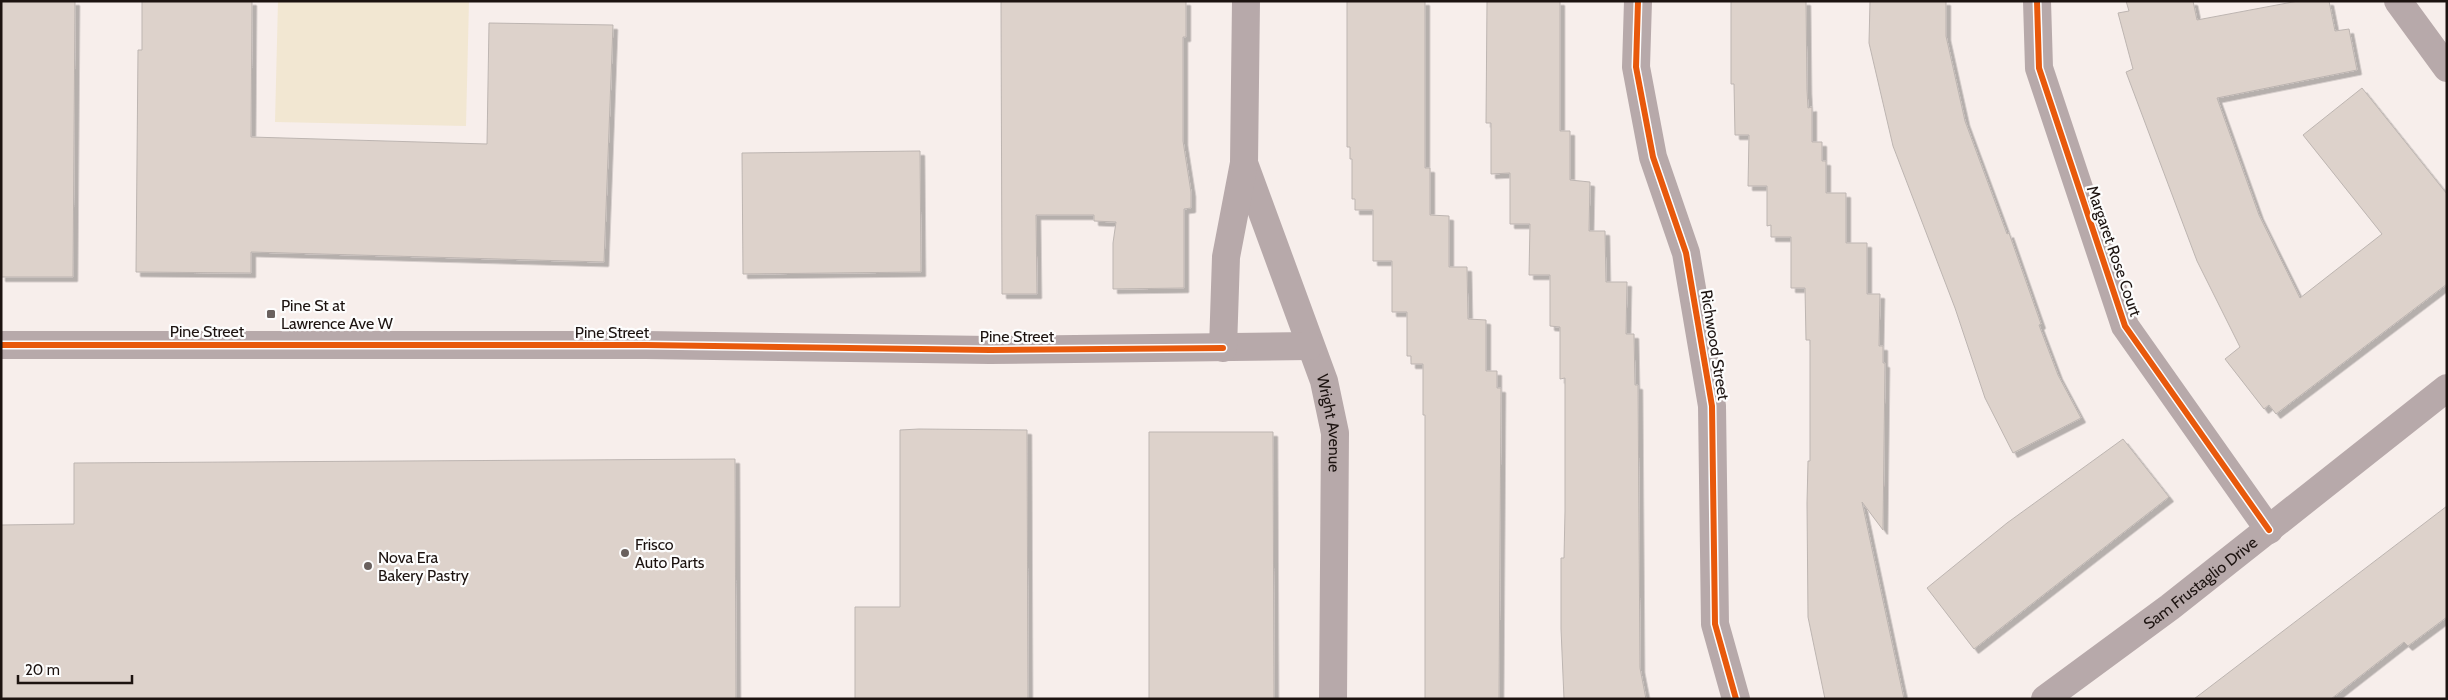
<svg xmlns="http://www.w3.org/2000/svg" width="2448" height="700" font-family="Cabin,sans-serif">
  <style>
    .green { fill: #f2e7d2 }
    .building { fill: #ddd2cb; stroke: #bdb5b1; filter: url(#shadow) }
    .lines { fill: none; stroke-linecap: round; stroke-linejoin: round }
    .street { stroke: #b7a9aa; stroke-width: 28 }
    .cycleway-casing { stroke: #fdfdfd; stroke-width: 9 }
    .cycleway { stroke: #e8590c; stroke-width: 6 }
    .poi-dot { fill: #69605d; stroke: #fdfdfd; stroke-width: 2 }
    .labels { text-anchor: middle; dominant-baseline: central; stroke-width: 4.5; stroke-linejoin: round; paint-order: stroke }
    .street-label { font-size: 16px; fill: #1c1310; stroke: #fdfdfd }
    .poi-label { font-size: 16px; fill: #1c1310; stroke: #fdfdfd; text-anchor: start }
  </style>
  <defs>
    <filter id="shadow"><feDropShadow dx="4.5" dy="4.5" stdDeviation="0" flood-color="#0004"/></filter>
  </defs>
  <rect width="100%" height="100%" fill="#f7eeeb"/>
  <polygon class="green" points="278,1 469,1 466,126 275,122"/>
  <g class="building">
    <polygon points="1,1 75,1 73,277 1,277"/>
    <polygon points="142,1 252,1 251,137 487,144 489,23 613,25 604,262 251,252 251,273 136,272 138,50 142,50"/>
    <polygon points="1001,1 1186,1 1186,37 1183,37 1183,141 1191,192 1191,208 1184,209 1184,288 1113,289 1113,243 1116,222 1094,221 1094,215 1036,215 1037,294 1002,294"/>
    <polygon points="1347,1 1425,1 1425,168 1430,168 1430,215 1449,216 1449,267 1467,267 1468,319 1486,320 1486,371 1497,371 1497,388 1501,388 1499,699 1425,699 1425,415 1423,415 1423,364 1411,364 1411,356 1407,356 1407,312 1392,312 1392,261 1373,261 1373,210 1355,210 1355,199 1352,199 1352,159 1350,159 1350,147 1347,147"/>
    <polygon points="1487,1 1560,1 1560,131 1570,131 1570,180 1590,182 1589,231 1605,231 1606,282 1627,282 1626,334 1634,334 1635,385 1638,385 1640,668 1646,699 1564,699 1561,629 1561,558 1564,558 1565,511 1565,378 1560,379 1560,327 1550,326 1550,275 1529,275 1530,224 1510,224 1510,173 1491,174 1491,123 1486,123"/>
    <polygon points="1731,1 1806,1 1807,90 1808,108 1812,107 1812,142 1822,142 1822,161 1826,161 1826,193 1846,193 1846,243 1867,243 1867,294 1880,294 1879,346 1883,346 1883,363 1885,363 1883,530 1862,502 1904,699 1825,699 1808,617 1807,503 1808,461 1810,461 1810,340 1806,340 1805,288 1791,288 1791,237 1771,237 1771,225 1767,226 1767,186 1748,186 1749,135 1735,135 1734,84 1731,84"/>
    <polygon points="1870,1 1946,1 1946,36 1965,121 2007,234 2009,233 2041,324 2039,325 2058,375 2081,418 2013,453 1985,398 1955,308 1893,146 1869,43"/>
    <polygon points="2126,1 2193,1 2197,20 2298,1 2329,1 2335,31 2349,29 2357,70 2217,98 2259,215 2300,298 2382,234 2303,135 2362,88 2447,194 2447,284 2276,414 2269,405 2264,409 2225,359 2240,347 2197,261 2126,72 2133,69 2118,13 2129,11"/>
    <polygon points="920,151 921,272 743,274 742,153"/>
    <polygon points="919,429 1027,430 1028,699 855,699 855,607 900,607 900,430"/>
    <polygon points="1149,432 1273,432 1274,699 1149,699"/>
    <polygon points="2123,439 2169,497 1974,649 1927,588 2007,523"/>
    <polygon points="735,459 736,699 1,699 1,525 74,524 74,463"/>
    <polygon points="2447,506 2447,617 2408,646 2404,642 2331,699 2194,699"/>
  </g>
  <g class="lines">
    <g class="street">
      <polyline points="1638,1 1636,67 1653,157 1686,253 1712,406 1715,624 1736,699"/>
      <polyline points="2037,1 2039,68 2125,326 2269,530"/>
      <polyline points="2398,1 2447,68"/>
      <path id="s1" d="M1244,163L1324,381L1335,433L1333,699"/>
      <polyline points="1,345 646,345 990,350 1309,346"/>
      <polyline points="1223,348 1226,257 1244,163 1246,1"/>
      <path id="s2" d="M2045,699L2170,607L2447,388"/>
    </g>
    <defs>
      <g id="cycleway">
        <polyline points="1638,1 1636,67 1653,157 1686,253 1712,406 1715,624 1736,699"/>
        <polyline points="2037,1 2039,68 2125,326 2269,530"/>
        <polyline points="1,345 646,345 990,350 1223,348"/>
      </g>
    </defs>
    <use href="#cycleway" class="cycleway-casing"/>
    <use href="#cycleway" class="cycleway"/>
  </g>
  <g class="poi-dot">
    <rect x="266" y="309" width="10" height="10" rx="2.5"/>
    <circle cx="625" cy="553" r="5"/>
    <circle cx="368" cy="566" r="5"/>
  </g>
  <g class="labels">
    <g class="street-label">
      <text transform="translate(2114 251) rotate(71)">Margaret Rose Court</text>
      <text x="207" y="331">Pine Street</text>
      <text x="612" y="332">Pine Street</text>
      <text x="1017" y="336">Pine Street</text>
      <text transform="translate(1715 345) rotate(81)">Richwood Street</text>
      <text stroke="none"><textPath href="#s1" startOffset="275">Wright Avenue</textPath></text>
      <text stroke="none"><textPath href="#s2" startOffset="194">Sam Frustaglio Drive</textPath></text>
    </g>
    <g class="poi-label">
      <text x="281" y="305">Pine St at<tspan x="281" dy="18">Lawrence Ave W</tspan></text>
      <text x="635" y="544">Frisco<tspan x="635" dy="18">Auto Parts</tspan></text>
      <text x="378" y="557">Nova Era<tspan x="378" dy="18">Bakery Pastry</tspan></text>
    </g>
  </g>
  <rect width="2448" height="700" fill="none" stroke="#1c1310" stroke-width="5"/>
  <path d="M18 675v8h114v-8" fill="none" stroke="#1c1310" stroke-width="2.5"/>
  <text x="25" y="675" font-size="15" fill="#1c1310" stroke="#fdfdfd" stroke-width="4" paint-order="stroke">20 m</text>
</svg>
